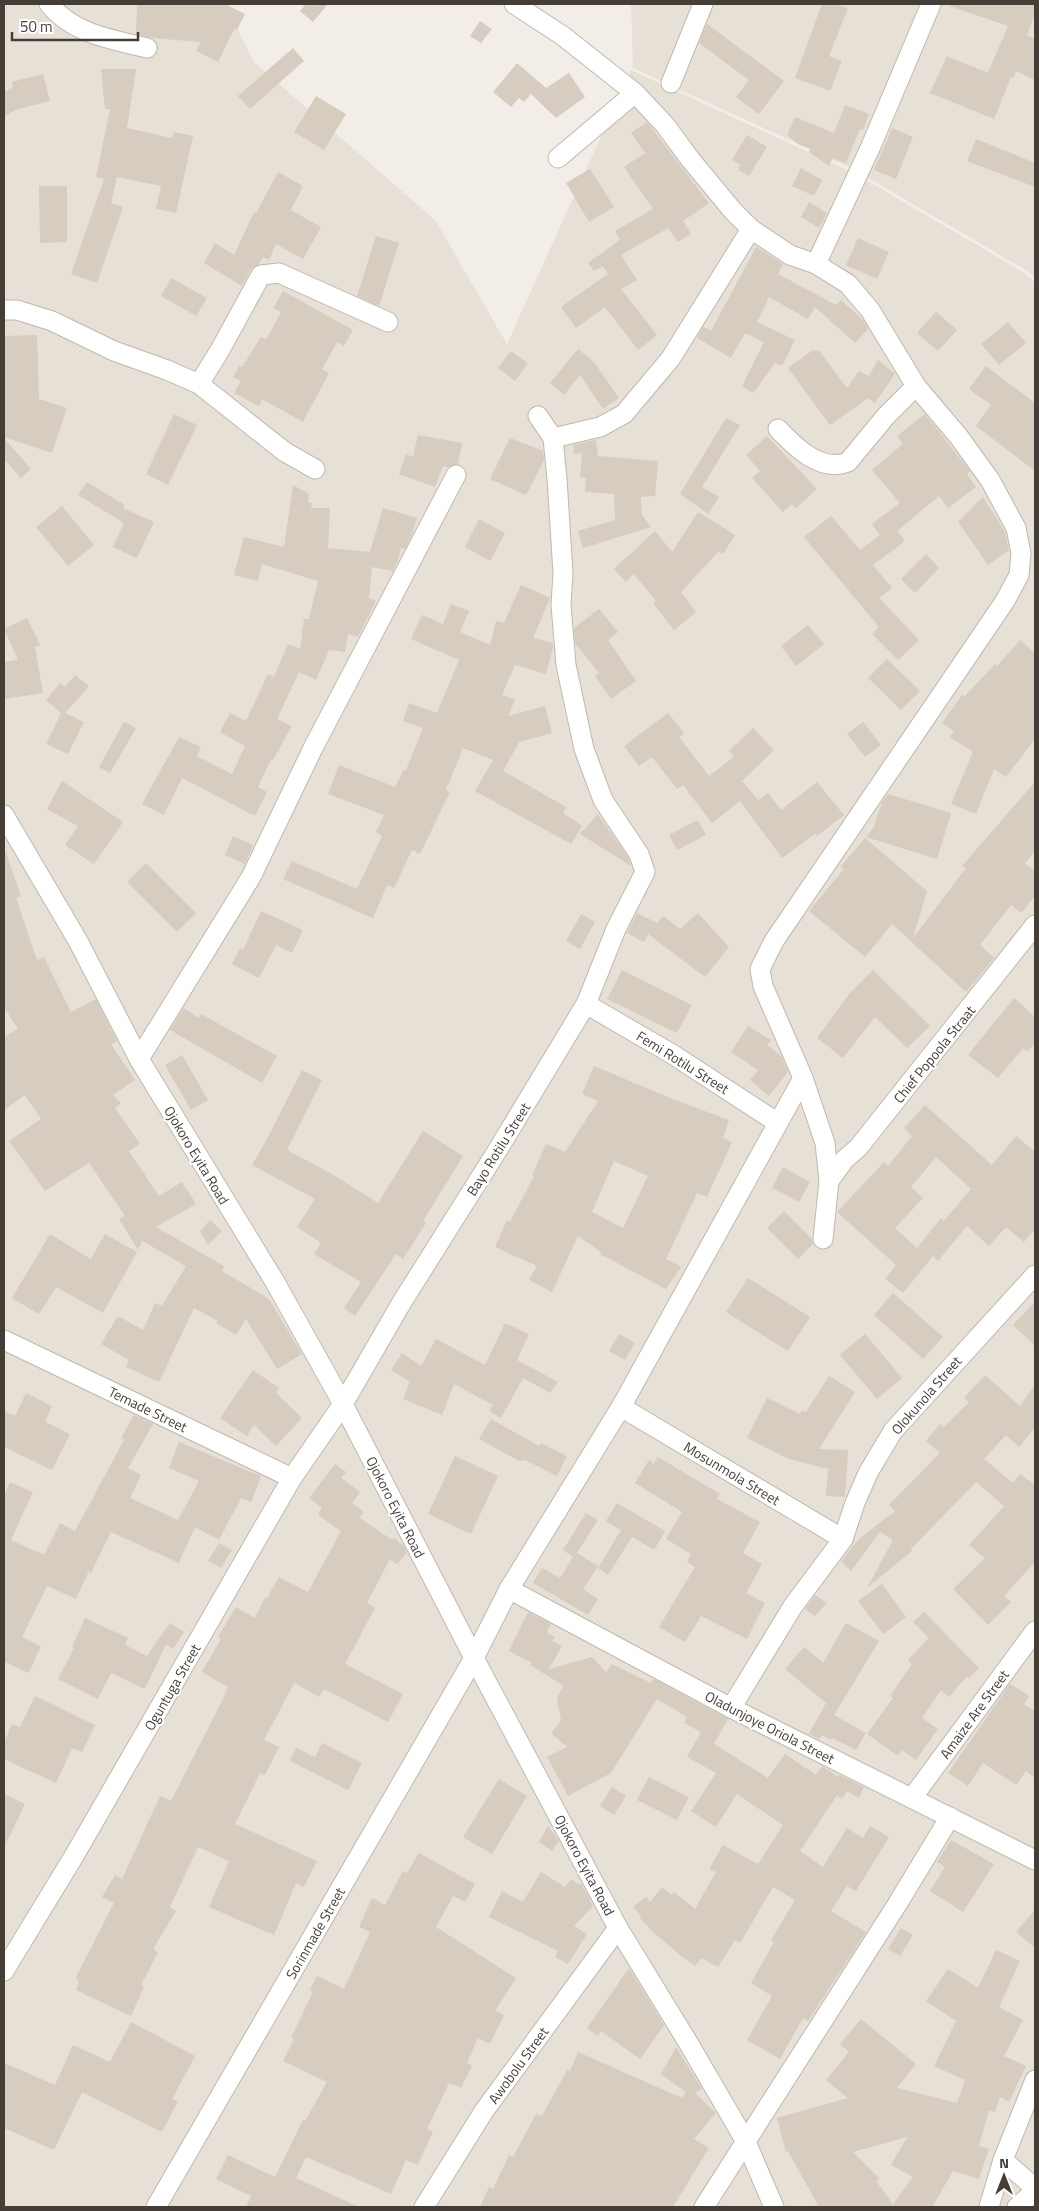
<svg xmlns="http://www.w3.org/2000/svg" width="1039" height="2211" font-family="'Titillium Web',sans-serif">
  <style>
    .residential { fill: #e6e0d6 }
    .building { fill: #d6ccc0; fill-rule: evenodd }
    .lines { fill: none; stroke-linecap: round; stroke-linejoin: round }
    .minor-casing { stroke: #c0b8ad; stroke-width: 21 }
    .minor { stroke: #fff; stroke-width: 19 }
    .labels { text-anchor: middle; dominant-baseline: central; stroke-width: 4; stroke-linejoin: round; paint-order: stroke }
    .street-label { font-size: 14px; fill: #453e37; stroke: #fff }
  </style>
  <rect width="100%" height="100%" fill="#f2eee7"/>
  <g class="residential">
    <polygon points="4,4 225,4 254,62 435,220 507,344 631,70 852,172 1023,272 1035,282 1035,2207 4,2207"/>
    <polygon points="631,4 1035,4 1035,277 1026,270 853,169 633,68"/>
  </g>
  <g class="building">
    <polygon points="137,4 225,4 245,14 237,30 234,29 218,62 196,51 201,42 152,38 136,34"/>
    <polygon points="306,4 328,4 313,22 300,11"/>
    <polygon points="822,4 835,4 848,8 829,56 842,61 830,91 795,78"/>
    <polygon points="951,4 1035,4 1035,13 1027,35 1035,39 1035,80 1016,71 1013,78 1011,77 994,119 930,93 947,56 988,73 1008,26 950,6"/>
    <polygon points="480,21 492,29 481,43 470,36"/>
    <polygon points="707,24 784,81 759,114 736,97 749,80 699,43"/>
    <polygon points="293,48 304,61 250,109 238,96"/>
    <polygon points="517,63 546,88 569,73 585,97 556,118 531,94 524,102 519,98 511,107 493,92"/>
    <polygon points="101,69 136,69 127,128 172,138 174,132 193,136 176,213 156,209 161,186 117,177 111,203 123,207 97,283 71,274 104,179 96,177 110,109 105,109"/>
    <polygon points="43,74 50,101 15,110 4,117 4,92 13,87 12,82"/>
    <polygon points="316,96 346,114 324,150 294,132"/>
    <polygon points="845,105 869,114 863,130 860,129 846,163 833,158 829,166 809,152 810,149 798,144 787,135 795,117 834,133"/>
    <polygon points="647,122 709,203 683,221 691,234 678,242 668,228 621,255 637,280 621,289 657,335 638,350 605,307 576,328 561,307 608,274 603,266 594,271 588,263 620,240 615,231 653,209 624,167 645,153 631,133"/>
    <polygon points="892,128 913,137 896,179 874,170"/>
    <polygon points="747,135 767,147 749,176 738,170 741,165 732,160"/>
    <polygon points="976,139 1035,163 1035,187 967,161"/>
    <polygon points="801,168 822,180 814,196 792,186"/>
    <polygon points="590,169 614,207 589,222 566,183"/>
    <polygon points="278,172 303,186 291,210 321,227 303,259 276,244 269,260 263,257 259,264 251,269 242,286 204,263 215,243 234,255 254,212 256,213"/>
    <polygon points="39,186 67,186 67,242 40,243"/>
    <polygon points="809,202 827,213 819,228 801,217"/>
    <polygon points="376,236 399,243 379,306 357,296"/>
    <polygon points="858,238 889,252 877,279 846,265"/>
    <polygon points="756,247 783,264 778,274 836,305 841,300 863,320 868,329 855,343 815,307 808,319 769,297 757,322 795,340 782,366 775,363 753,393 742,386 764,342 745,333 731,358 697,338 703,327 711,331"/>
    <polygon points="171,278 207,298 196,316 161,296"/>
    <polygon points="283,291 353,330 344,346 337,342 322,369 329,373 303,422 262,399 259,406 234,393 241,381 233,377 239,366 242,367 261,337 266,340 281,312 273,308"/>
    <polygon points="936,312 957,330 938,351 917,333"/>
    <polygon points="1008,322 1026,343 999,365 981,344"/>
    <polygon points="37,335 39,399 67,408 52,453 4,437 4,336"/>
    <polygon points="578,349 594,362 619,398 603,409 580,375 564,395 550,383"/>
    <polygon points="813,350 820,352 847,388 859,371 869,376 878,360 895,374 875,403 868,398 830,425 788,368"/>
    <polygon points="511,351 528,363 515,381 498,368"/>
    <polygon points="986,366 1035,403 1035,471 976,426 991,405 969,389"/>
    <polygon points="174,414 197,425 168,485 146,474"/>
    <polygon points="925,414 970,471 967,474 976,487 948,508 939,496 897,531 905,541 873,565 892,588 879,598 919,640 898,660 872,634 879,627 804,537 831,516 860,550 880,535 872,524 900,503 872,470 903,444 897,436"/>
    <polygon points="726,418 740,425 702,487 719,497 708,514 680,494"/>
    <polygon points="418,435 462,443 458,464 448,467 443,466 435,487 399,474 406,454 413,457"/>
    <polygon points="767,436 817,489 796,508 792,504 783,512 752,478 760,471 746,455"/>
    <polygon points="4,438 31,469 21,478 4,459"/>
    <polygon points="510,438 543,451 544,460 526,495 490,479"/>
    <polygon points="596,440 598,456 658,461 655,496 641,497 642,515 651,527 583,548 578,531 615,520 614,494 585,492 586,478 580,477 582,453 574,454 573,445"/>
    <polygon points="87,482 125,505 123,508 154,522 137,558 113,547 124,523 78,495"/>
    <polygon points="293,485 309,494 308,503 312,503 311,508 330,508 328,548 370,552 383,508 417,518 412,534 405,549 401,548 397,562 393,571 372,567 369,598 376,601 358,637 348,634 345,652 329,650 316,680 299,672 277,719 292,726 273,760 271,759 258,787 267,792 255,816 182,778 164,815 142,804 179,737 201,747 197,756 232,774 245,746 220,732 230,713 246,721 268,674 274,677 288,644 300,649 304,619 309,619 318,581 262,564 258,581 234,575 244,537 284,547"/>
    <polygon points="983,497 1005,532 1009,550 988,565 958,522"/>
    <polygon points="62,506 94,545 68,566 36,527"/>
    <polygon points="698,512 735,535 723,554 719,551 681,592 696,612 674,630 653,603 656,601 634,574 626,582 614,569 655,531 672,552"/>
    <polygon points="479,519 505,533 490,561 465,547"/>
    <polygon points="926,554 939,568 915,593 901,579"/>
    <polygon points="521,585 550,598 533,638 553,643 553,647 546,674 515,665 502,695 515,700 508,716 545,706 552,733 519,742 503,771 566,807 563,813 582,826 571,844 475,791 493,760 463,748 446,790 450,792 420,854 412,850 394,888 387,885 373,918 283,879 292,861 357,889 382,836 376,832 384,815 328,794 339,765 395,787 404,770 406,770 423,728 403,721 409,703 437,713 459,660 411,639 422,615 443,624 451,604 469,611 460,632 490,645 496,621 504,623"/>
    <polygon points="599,609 618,632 608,640 636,681 611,699 595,676 599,673 575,643 574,628"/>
    <polygon points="27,618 40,645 35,647 43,693 4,699 4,662 18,660 4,629"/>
    <polygon points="808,625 824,644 796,666 781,646"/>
    <polygon points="1020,640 1035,653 1035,739 1006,777 994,769 976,814 951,804 973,752 950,737 954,731 942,723 962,695 965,696 995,664 997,666"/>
    <polygon points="887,659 920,691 901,710 868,678"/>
    <polygon points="75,675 89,686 65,713 84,722 68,754 46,744 61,713 46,700 60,683 65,687"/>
    <polygon points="668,713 684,733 679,737 709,776 734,757 729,751 753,728 774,750 742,781 758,800 768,793 781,810 817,782 844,815 817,836 815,834 782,858 740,801 712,823 683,785 677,789 652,757 639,766 624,746"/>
    <polygon points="124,722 136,728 110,773 99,767"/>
    <polygon points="863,722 881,745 865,757 847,734"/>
    <polygon points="62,781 123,822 94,864 65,845 78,826 47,809"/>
    <polygon points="1035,782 1035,851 1025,863 1035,871 1035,896 1021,913 1011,905 980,945 994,958 966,992 892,924 865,957 809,911 844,869 841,866 865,838 927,891 913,938 966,868 962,866"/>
    <polygon points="888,794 951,813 937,859 866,837 874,827 882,802"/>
    <polygon points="598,814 629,859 631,866 580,834"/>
    <polygon points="698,820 706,835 677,850 669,835"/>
    <polygon points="233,836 253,845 245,864 225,855"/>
    <polygon points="4,853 6,853 21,896 16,898 37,960 44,957 71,1012 96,999 117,1041 111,1044 135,1080 113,1095 121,1103 115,1108 140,1144 129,1151 159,1196 182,1182 196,1204 156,1227 224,1266 222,1271 269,1299 302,1354 277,1369 246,1319 236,1335 216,1323 218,1321 194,1308 159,1382 126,1367 129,1360 101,1344 118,1316 143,1330 155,1303 162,1306 186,1266 142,1241 138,1250 119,1219 125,1216 89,1163 45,1191 9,1141 41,1119 25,1095 4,1110 4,1037 18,1029 4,1007"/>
    <polygon points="146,863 196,913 177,932 127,882"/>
    <polygon points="261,911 303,930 292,953 276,945 259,978 232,964 240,948 243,950"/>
    <polygon points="637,913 657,923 663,916 680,929 698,913 729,947 705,977 648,934 644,942 627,933"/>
    <polygon points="581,914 595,922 580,949 566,941"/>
    <polygon points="622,970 692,1005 677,1033 607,999"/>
    <polygon points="873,970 930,1026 907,1048 875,1017 843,1058 817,1038 850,993"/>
    <polygon points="1014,998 1035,1017 1035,1043 1027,1052 1023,1048 998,1078 968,1055"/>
    <polygon points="184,1008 199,1018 201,1014 277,1056 262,1083 170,1030"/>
    <polygon points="748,1026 771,1040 767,1045 781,1056 788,1072 769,1096 750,1080 758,1070 731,1052"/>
    <polygon points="182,1055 208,1100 191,1110 165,1065"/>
    <path d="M594,1066L675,1100L729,1120L723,1138L732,1142L707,1197L697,1193L666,1259L681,1267L666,1289L600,1254L601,1252L578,1236L552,1292L529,1280L537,1266L495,1247L507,1220L510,1222L534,1176L532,1175L546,1144L565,1152L598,1101L582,1094ZM614,1161L648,1176L623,1228L592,1212Z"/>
    <polygon points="302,1070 322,1080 287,1150 330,1173 378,1203 423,1131 463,1156 423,1221 426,1223 403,1259 396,1254 355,1316 344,1308 361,1282 314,1254 321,1243 297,1227 315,1199 252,1165 267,1139"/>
    <path d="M925,1105L992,1165L1016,1136L1035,1152V1229L1024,1242L1006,1227L989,1246L967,1226L938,1261L933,1256L903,1293L885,1279L896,1265L837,1212L884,1162L888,1166L912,1136L904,1128ZM936,1157L971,1189L944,1221L941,1218L917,1248L895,1228L923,1198L911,1187Z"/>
    <polygon points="783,1167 810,1182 799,1202 772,1188"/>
    <polygon points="784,1211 812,1239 813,1244 798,1259 767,1228"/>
    <polygon points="210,1220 222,1231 208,1245 200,1231"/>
    <polygon points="50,1234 91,1259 105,1234 137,1252 103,1313 56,1287 39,1314 12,1298"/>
    <polygon points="748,1278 810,1317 788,1351 726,1312"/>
    <polygon points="893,1293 943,1337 923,1359 874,1315"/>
    <polygon points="1035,1302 1035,1346 1013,1325"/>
    <polygon points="505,1323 529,1334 517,1360 558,1382 550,1393 523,1378 501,1418 489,1411 493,1405 454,1384 442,1415 403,1399 410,1382 391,1370 402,1353 421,1366 436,1339 485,1365"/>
    <polygon points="619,1334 635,1343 625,1360 609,1351"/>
    <polygon points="865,1334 902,1378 877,1399 840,1355"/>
    <polygon points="253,1370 279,1388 276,1393 302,1418 276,1446 254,1425 247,1436 220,1418"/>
    <polygon points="985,1375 1020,1406 1035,1385 1035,1428 1019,1447 1006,1435 984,1459 1013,1483 1020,1474 1035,1485 1035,1562 1004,1596 1011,1602 988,1625 953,1589 985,1558 969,1545 1004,1506 976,1482 911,1549 912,1551 867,1588 893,1540 880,1532 851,1571 841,1561 859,1539 895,1511 889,1505 940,1453 926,1441 940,1424 944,1427 969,1402 964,1398"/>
    <polygon points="829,1376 855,1392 819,1449 848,1450 845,1497 826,1496 828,1469 789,1459 747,1438 767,1398 800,1414 801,1411 806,1412"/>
    <polygon points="26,1393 52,1406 45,1422 70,1434 52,1470 4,1447 4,1411 15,1416"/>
    <polygon points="134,1415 153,1424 128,1468 141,1475 130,1498 178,1520 199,1481 169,1468 179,1442 261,1476 251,1502 241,1498 219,1540 195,1527 179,1563 111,1532 91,1573 89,1571 76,1599 47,1586 22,1637 41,1646 29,1673 4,1662 4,1496 10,1482 33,1492 11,1540 44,1555 60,1523 75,1531 124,1440 121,1438"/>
    <polygon points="491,1419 539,1446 541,1443 567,1456 557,1476 525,1460 519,1461 479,1439"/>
    <polygon points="455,1456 498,1476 471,1534 428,1514"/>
    <polygon points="658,1457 720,1494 717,1499 760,1522 743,1553 762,1564 746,1593 765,1603 747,1639 701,1616 685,1642 659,1627 695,1567 687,1562 691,1554 666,1539 682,1512 635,1483 649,1460 654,1464"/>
    <polygon points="335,1464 346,1472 341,1478 360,1492 352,1503 364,1512 360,1518 392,1540 394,1538 404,1546 407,1553 397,1564 390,1559 367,1603 375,1608 345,1664 403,1694 388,1722 324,1689 319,1697 294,1683 264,1740 279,1747 265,1775 260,1773 235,1824 317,1861 304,1887 296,1883 274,1935 209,1907 229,1861 198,1847 170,1907 176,1911 153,1949 158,1952 141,1985 144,1987 131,2016 76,1990 79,1982 76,1977 114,1903 102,1897 115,1875 122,1879 160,1796 171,1801 221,1703 228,1687 202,1672 221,1639 218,1637 236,1607 255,1618 265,1597 267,1598 279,1577 308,1592 341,1531 318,1515 322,1508 309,1498"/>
    <polygon points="617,1503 665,1531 654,1550 632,1537 608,1575 598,1568 621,1530 606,1521"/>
    <polygon points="586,1513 598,1520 577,1553 598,1566 583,1589 598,1599 588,1615 533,1583 542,1568 560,1578 573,1557 563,1550"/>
    <polygon points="219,1543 232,1550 221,1568 208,1561"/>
    <polygon points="882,1584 906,1617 883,1634 858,1601"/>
    <polygon points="815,1595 827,1603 815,1616 805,1609"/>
    <polygon points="528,1612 551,1624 547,1632 555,1637 552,1641 562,1646 549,1669 592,1657 606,1672 612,1664 651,1683 654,1679 728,1719 714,1744 768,1778 785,1754 816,1775 822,1766 838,1777 839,1775 864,1787 859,1798 847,1791 842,1799 837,1795 800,1851 823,1867 847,1828 863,1838 870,1826 889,1837 856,1891 847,1886 831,1911 866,1932 808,2021 803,2018 780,2059 747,2040 772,1996 751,1983 774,1942 771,1940 795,1900 773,1887 740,1943 735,1940 718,1967 701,1958 695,1966 681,1956 651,1930 639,1917 641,1916 633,1907 646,1897 650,1902 662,1887 672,1895 674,1892 695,1909 716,1872 709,1869 723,1845 758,1864 783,1825 737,1794 716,1827 691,1811 716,1773 687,1757 701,1732 684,1723 687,1717 657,1699 611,1773 568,1796 547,1757 567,1747 551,1733 561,1721 557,1697 564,1686 530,1665 532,1663 509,1651"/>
    <polygon points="924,1612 979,1668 969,1678 967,1676 949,1697 941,1690 922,1718 938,1729 916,1760 902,1750 898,1756 867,1734 893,1698 890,1696 912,1664 908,1660 929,1638 913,1622"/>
    <polygon points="85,1618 128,1638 125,1645 147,1656 170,1623 184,1632 173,1649 166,1644 145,1689 111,1673 98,1699 58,1679 74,1648 72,1647"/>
    <polygon points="846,1623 879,1641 834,1715 866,1733 856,1750 832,1738 831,1740 822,1735 819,1739 809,1734 826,1703 785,1669 804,1647 823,1663"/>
    <polygon points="1010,1684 1029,1696 1024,1704 1035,1711 1035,1778 1026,1771 1016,1785 983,1763 968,1786 948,1773"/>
    <polygon points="35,1696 95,1725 82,1752 72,1748 56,1783 4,1759 4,1742 12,1724 20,1727"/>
    <polygon points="322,1743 362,1763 348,1790 290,1761 296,1748 315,1757"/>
    <polygon points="649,1777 689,1797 677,1820 637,1800"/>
    <polygon points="499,1779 527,1796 492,1854 463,1837"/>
    <polygon points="612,1787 626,1796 614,1815 600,1806"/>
    <polygon points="4,1794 25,1804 4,1848"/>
    <polygon points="548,1826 559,1841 552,1851 539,1842"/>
    <polygon points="951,1840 994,1864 963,1912 930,1891 945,1867 937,1862"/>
    <polygon points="419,1853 475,1884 465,1902 453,1896 436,1927 516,1978 495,2011 504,2015 490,2044 478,2038 467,2063 472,2066 461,2088 449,2083 427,2129 433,2132 418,2165 406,2160 391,2194 306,2157 296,2178 359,2207 246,2207 251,2196 216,2179 228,2155 275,2177 303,2120 305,2121 327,2082 283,2061 294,2039 291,2038 313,1992 310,1990 317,1976 344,1989 370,1932 359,1927 372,1898 385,1905 403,1871 407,1873"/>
    <polygon points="541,1872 565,1887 571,1879 579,1885 581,1883 593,1906 574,1926 587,1934 568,1964 555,1957 558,1951 489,1917 502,1891 523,1902"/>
    <polygon points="1035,1910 1035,1948 1016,1932"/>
    <polygon points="901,1928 913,1935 900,1956 888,1949"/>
    <path d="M996,1950L1020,1961L999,2007L1023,2020L1004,2056L1026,2066L1009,2102L1000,2097L995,2112L989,2110L979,2146L989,2149L979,2179L953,2171L932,2207H819L788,2151L786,2152L777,2118L848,2098L826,2080L849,2052L840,2044L861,2019L916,2064L897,2088L957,2103L965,2080L934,2066L956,2021L926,2001L948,1969L978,1988ZM907,2137L891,2165L913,2177L893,2204L876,2181L879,2178L853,2152Z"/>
    <polygon points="629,1968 664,2025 640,2059 601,2031 598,2036 587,2028"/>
    <polygon points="131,2022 195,2056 172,2099 178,2101 162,2132 82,2092 54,2150 4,2128 4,2063 55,2085 73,2045 110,2062"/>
    <polygon points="676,2047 702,2089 695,2093 716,2113 694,2139 709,2148 673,2207 480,2207 489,2187 493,2189 509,2155 513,2157 536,2114 542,2116 567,2070 570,2071 578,2052 682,2098 686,2092 661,2074"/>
  </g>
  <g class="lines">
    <defs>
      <g id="minor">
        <path d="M49,4C73,34 111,39 147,48"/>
        <polyline points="514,4 563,36 635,93 665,125 690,159 733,211 751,229 790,255 816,264 848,284 870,310 916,386 959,437 990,480 1016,528 1021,553 1019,575 1005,601 774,941 760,969 763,986 803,1078 825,1143 829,1181 823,1239"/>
        <polyline points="671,83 703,4"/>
        <polyline points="558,158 635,93"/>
        <polyline points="816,264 871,146 931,4"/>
        <polyline points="4,310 17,310 52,321 114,351 167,370 199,384 285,452 315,469"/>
        <polyline points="199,384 220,350 261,275 279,273 388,322"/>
        <path d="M778,429C795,447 821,473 848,462L886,416L916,386"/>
        <polyline points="553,438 600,427 624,414 671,358 751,229"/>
        <polyline points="4,815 78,941 139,1059 275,1282 343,1404 474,1658 618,1928 689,2044 746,2142 774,2207"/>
        <polyline points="586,1004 672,1054 778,1123"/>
        <polyline points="139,1059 251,877 313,748 456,475"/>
        <polyline points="829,1181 845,1159 858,1148 1035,925"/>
        <polyline points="4,1340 292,1478"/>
        <polyline points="621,1407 843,1539"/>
        <polyline points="509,1589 731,1708 1035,1860"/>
        <polyline points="731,1708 793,1606 843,1539 855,1503 868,1473 893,1431 1035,1275"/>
        <polyline points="912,1798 1035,1631"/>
        <polyline points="4,1971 74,1856 292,1478 343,1404 402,1302 497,1151 586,1004 616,929 645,872 639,854 603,800 584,749 566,665 561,605 563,573 557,479 553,438 538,416"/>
        <polyline points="1003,2160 1035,2188"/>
        <polyline points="156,2207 474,1658 509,1589 621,1407 803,1078"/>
        <polyline points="424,2207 484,2111 618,1928"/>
        <polyline points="704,2207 898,1903 950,1817"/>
        <polyline points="989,2207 1003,2160 1035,2080"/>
        <polyline points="1017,2207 1035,2191"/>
      </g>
    </defs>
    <use href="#minor" class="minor-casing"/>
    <use href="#minor" class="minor"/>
  </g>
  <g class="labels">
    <g class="street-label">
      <text transform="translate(934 1054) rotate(-51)">Chief Popoola Straat</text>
      <text transform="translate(683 1062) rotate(32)">Femi Rotilu Street</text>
      <text transform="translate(498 1149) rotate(-58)">Bayo Rotilu Street</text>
      <text transform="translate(197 1155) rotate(59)">Ojokoro Eyita Road</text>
      <text transform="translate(926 1395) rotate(-49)">Olokunola Street</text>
      <text transform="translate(148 1409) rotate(26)">Temade Street</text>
      <text transform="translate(732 1473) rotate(31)">Mosunmola Street</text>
      <text transform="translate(396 1507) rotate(63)">Ojokoro Eyita Road</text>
      <text transform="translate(172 1687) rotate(-60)">Oguntuga Street</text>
      <text transform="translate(974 1714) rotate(-54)">Amaize Are Street</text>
      <text transform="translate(770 1727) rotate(27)">Oladunjoye Oriola Street</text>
      <text transform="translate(585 1865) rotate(62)">Ojokoro Eyita Road</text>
      <text transform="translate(315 1933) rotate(-60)">Sorinmade Street</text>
      <text transform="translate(518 2065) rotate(-54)">Awobolu Street</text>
    </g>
  </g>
  <rect width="1039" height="2211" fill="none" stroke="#453e37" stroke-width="10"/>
  <g transform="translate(1004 2176)" stroke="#ffffff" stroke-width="4" paint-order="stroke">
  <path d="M0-4L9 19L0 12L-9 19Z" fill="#453e37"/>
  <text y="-8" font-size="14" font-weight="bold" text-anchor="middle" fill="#453e37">N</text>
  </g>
  <path d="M12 32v8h126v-8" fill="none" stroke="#453e37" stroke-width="2.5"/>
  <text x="20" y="32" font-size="15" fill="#453e37" stroke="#ffffff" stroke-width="4" paint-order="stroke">50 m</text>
</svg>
